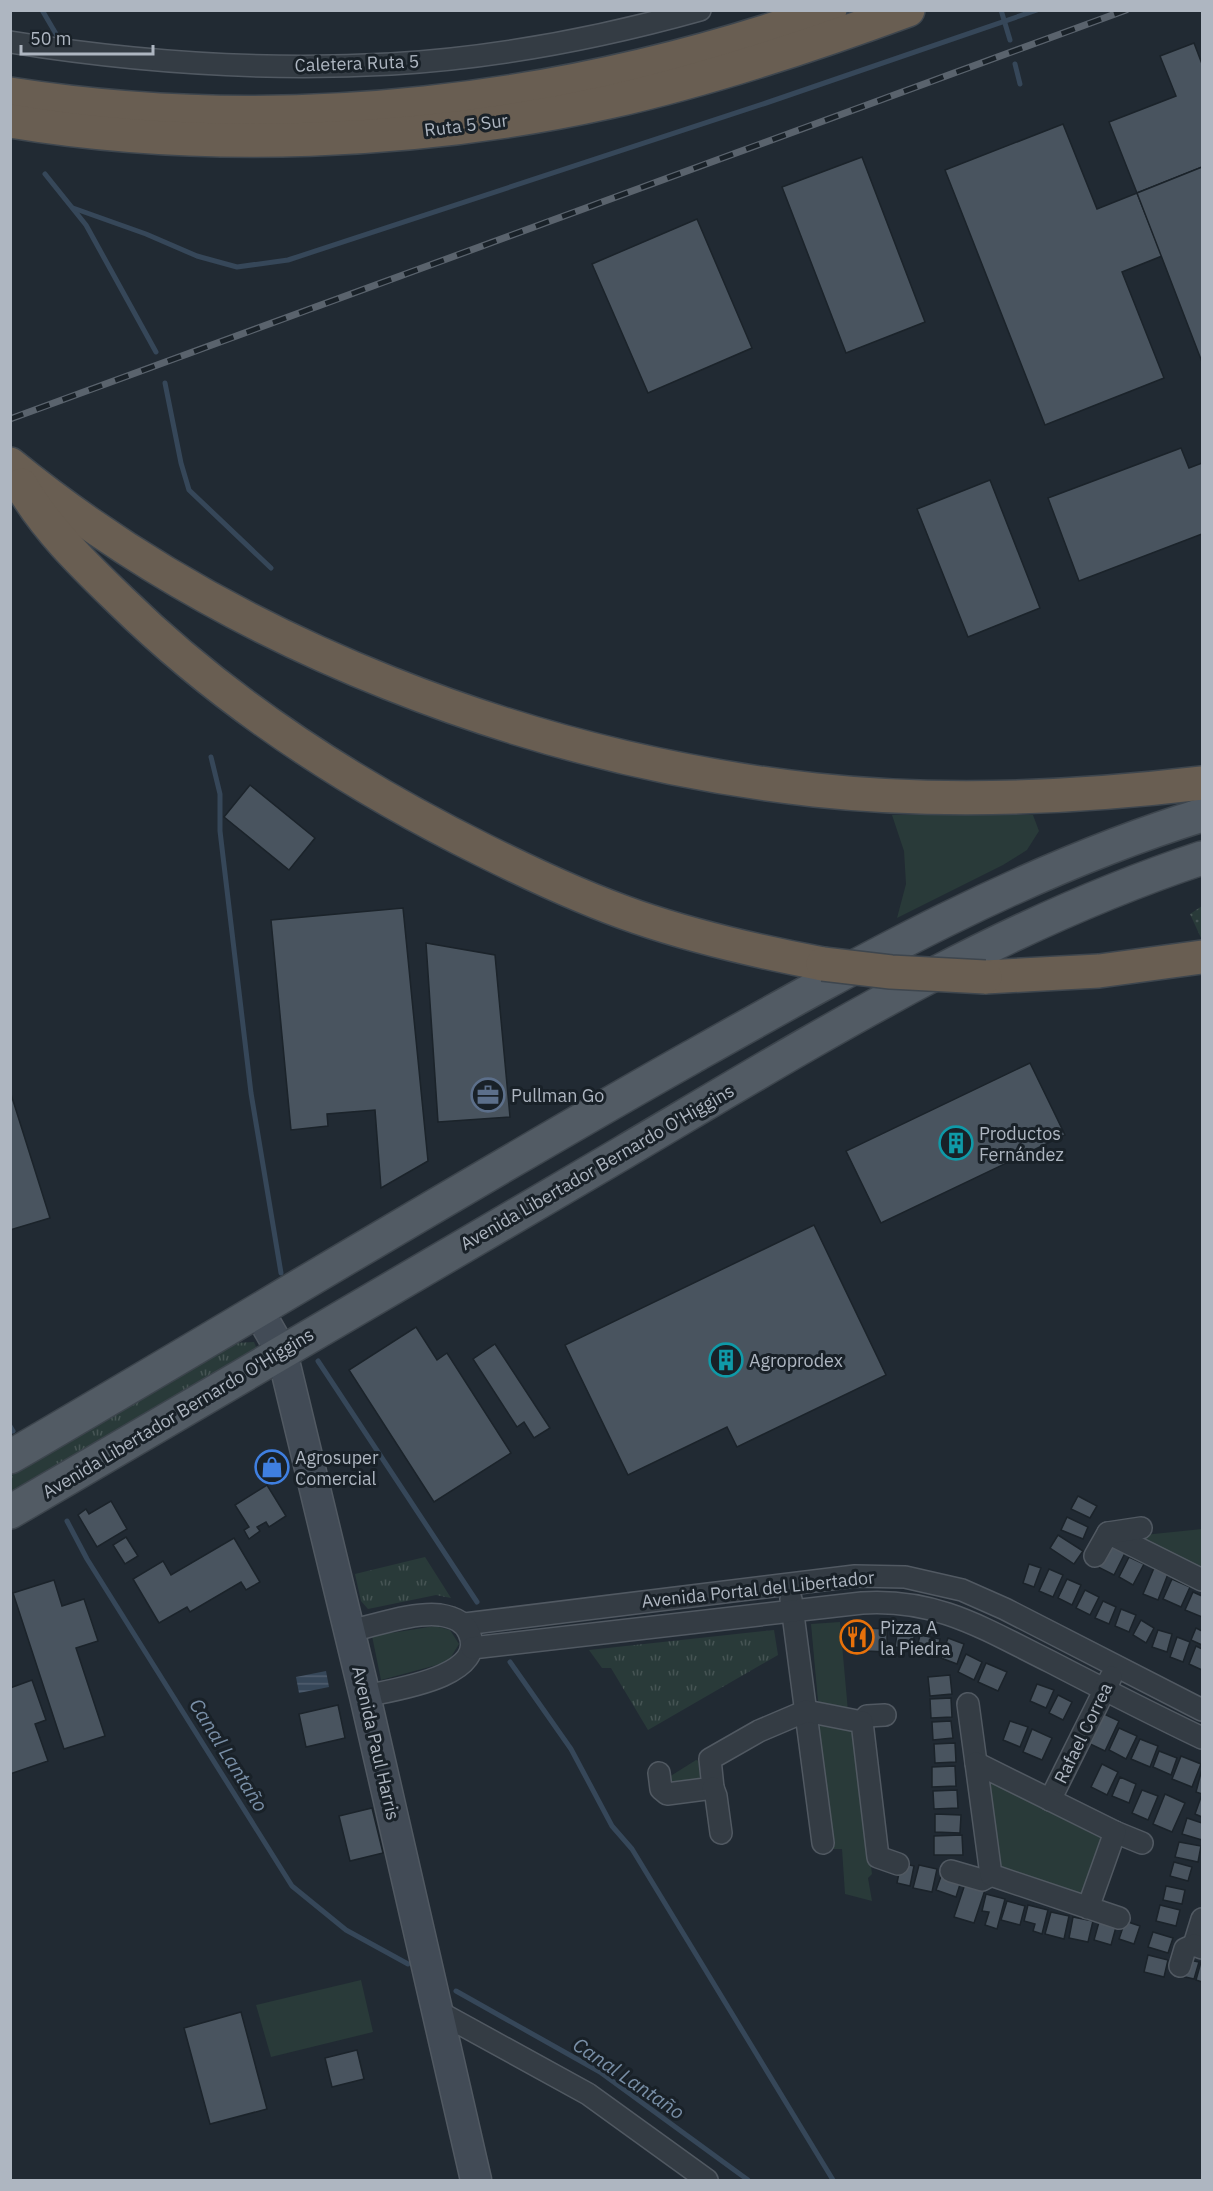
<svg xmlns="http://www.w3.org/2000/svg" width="1213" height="2191" font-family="'IBM Plex Sans',sans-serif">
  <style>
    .grass { fill: url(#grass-tufts) }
    .park { fill: #293a39 }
    .garden { fill: url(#garden-dots) }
    .water { fill: url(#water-rules) }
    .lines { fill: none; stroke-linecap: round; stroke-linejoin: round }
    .stream { stroke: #364759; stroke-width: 5 }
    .building { fill: #49545f; stroke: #1b232a; stroke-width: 1.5 }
    .street-casing { stroke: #515962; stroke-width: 24 }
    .secondary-casing { stroke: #515962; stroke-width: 33 }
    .primary-casing { stroke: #3d454d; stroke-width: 36 }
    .highway-casing { stroke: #3e464e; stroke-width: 36 }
    .street { stroke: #343c44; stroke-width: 21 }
    .secondary { stroke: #424b56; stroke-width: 30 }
    .primary { stroke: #525b64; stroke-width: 33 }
    .highway { stroke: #695e52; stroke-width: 33 }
    .rail-casing { stroke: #5a636d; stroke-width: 7 }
    .rail { stroke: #192128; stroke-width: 4.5; stroke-dasharray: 14; stroke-linecap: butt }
    .highway-bridge-casing { stroke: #3e464e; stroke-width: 36; stroke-linecap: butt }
    .highway-bridge { stroke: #695e52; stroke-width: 33 }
    .labels { text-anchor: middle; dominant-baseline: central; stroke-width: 6; stroke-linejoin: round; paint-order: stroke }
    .street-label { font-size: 18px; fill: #aeb6c1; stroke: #192128 }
    .poi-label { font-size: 18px; fill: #aeb6c1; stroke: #192128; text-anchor: start }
    .water-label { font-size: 20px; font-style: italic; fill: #798fa7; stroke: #192128 }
  </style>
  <defs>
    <pattern id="grass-tufts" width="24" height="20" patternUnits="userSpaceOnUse" patternTransform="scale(1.5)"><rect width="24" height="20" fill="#293a39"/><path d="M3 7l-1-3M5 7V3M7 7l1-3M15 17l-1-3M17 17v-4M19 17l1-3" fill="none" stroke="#465454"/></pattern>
    <pattern id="garden-dots" width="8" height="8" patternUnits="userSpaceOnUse" patternTransform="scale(1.5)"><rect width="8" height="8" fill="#293a39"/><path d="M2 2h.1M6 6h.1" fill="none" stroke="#465454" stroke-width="1.8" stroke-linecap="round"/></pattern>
    <pattern id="water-rules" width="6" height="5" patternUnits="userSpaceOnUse" patternTransform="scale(1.5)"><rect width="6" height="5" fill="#364759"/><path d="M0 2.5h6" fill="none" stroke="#515f6f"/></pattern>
  </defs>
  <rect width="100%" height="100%" fill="#212a33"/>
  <g class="grass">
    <polygon points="254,1342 257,1349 11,1494 10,1474 235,1343"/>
    <polygon points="425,1557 451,1598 436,1595 368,1609 361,1601 355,1574"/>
    <polygon points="774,1630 778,1655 648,1730 611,1668 602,1668 589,1650"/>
  </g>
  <g class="park">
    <polygon points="892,815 1033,815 1039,831 1027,850 1003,865 897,918 906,884 904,851"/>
    <polygon points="1202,1529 1202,1569 1134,1536"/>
    <polygon points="840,1622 848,1711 827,1708 818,1701 811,1624"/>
    <polygon points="435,1626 450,1630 459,1644 448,1662 381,1680 372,1636"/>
    <polygon points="817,1723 856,1731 872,1874 868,1878 872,1901 845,1894 842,1849 828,1849"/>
    <polygon points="696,1760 703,1762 705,1781 669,1784 669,1777"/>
    <polygon points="987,1780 1105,1835 1083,1899 998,1870"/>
    <polygon points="361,1980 373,2032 271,2057 256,2005"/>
  </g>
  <polygon class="garden" points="1202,906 1202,937 1201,938 1190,914"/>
  <polygon class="water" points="326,1671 329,1687 299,1693 296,1677"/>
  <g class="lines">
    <g class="stream">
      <polyline points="42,10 59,39"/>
      <polyline points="1001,10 1010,40"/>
      <polyline points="1015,64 1020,84"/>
      <polyline points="45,174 86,225 156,352"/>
      <polyline points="73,208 146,234 197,256 237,267 288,260 766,103 1037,10"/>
      <polyline points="165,383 181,463 189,490 271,568"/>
      <polyline points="211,757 220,794 220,831 251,1093 281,1273"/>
      <polyline points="318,1361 477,1602"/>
      <polyline points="10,1426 13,1431"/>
      <polyline points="67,1521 87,1559 292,1886 346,1930 408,1964"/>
      <polyline points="510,1662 571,1749 612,1826 632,1849 833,2180"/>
      <polyline points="456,1991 600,2072 748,2180"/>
    </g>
  </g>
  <g class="building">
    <polygon points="1194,43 1202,64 1202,167 1137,193 1109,122 1176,96 1160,56"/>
    <polygon points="1063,124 1097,209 1137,193 1162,256 1122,272 1164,378 1045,425 945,170"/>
    <polygon points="862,157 925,322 846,353 782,187"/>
    <polygon points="1202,167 1202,362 1137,193"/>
    <polygon points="697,219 752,348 648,393 592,264"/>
    <polygon points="1181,448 1189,468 1202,463 1202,534 1079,581 1048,498"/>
    <polygon points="990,480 1040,608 968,637 917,509"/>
    <polygon points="250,785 315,838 289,870 224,817"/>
    <polygon points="403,908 428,1161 381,1188 375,1110 327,1114 328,1126 291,1130 271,920"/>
    <polygon points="426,943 495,955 510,1117 438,1122"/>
    <polygon points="1030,1063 1065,1135 881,1223 846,1151"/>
    <polygon points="10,1091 50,1218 10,1230"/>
    <polygon points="814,1225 886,1375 737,1447 727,1427 628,1475 565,1345"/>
    <polygon points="416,1327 437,1360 447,1353 511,1453 434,1502 349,1370"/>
    <polygon points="495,1344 550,1428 534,1438 524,1422 517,1427 473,1359"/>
    <polygon points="267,1485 286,1516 269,1527 266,1522 257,1527 260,1531 249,1539 244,1530 249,1527 235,1505"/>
    <polygon points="1078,1496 1097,1506 1090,1518 1071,1509"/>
    <polygon points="111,1501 127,1529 97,1547 78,1515 86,1509 89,1514"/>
    <polygon points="1067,1517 1088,1527 1083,1539 1061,1530"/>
    <polygon points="1058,1535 1083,1551 1074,1564 1050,1548"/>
    <polygon points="126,1537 138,1556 125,1564 113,1545"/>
    <polygon points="234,1538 260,1582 246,1590 241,1582 190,1612 187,1607 159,1623 133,1579 163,1561 171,1575"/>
    <polygon points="1106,1544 1125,1553 1114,1575 1096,1566"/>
    <polygon points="1129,1557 1144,1564 1133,1585 1119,1577"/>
    <polygon points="1029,1564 1041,1568 1034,1587 1023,1583"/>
    <polygon points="1154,1568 1168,1574 1158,1600 1143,1594"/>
    <polygon points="1049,1569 1063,1575 1053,1597 1039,1591"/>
    <polygon points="1067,1579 1081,1585 1072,1605 1058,1598"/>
    <polygon points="1172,1579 1190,1587 1181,1607 1163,1599"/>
    <polygon points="54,1580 62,1606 84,1599 98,1641 76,1648 105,1736 64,1749 13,1593"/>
    <polygon points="1085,1590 1099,1597 1090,1615 1076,1608"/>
    <polygon points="1193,1592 1202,1596 1202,1617 1185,1610"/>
    <polygon points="1103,1601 1116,1607 1109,1624 1095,1618"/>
    <polygon points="1121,1609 1136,1615 1129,1632 1115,1626"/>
    <polygon points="1141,1620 1154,1628 1146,1643 1133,1635"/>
    <polygon points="861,1627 862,1646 847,1647 845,1628"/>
    <polygon points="867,1628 887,1629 887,1652 866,1651"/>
    <polygon points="898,1628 915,1631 912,1650 895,1647"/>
    <polygon points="1196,1628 1202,1631 1202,1645 1191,1640"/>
    <polygon points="1158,1630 1172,1634 1167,1652 1152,1647"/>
    <polygon points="920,1635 940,1639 936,1656 916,1652"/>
    <polygon points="1177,1637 1190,1642 1183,1662 1170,1657"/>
    <polygon points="948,1638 964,1644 957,1664 941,1658"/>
    <polygon points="1196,1646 1202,1649 1202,1670 1189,1664"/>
    <polygon points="966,1654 982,1662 974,1680 958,1672"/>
    <polygon points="986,1663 1007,1672 998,1691 978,1682"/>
    <polygon points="950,1675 952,1694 930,1696 928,1677"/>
    <polygon points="32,1680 46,1720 35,1724 48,1761 10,1774 10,1688"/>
    <polygon points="1037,1684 1054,1690 1046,1708 1030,1701"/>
    <polygon points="1058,1695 1072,1702 1063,1720 1049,1713"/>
    <polygon points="951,1698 952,1717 931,1718 930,1699"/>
    <polygon points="338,1705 345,1738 306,1747 299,1714"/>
    <polygon points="1102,1713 1119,1721 1105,1751 1088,1743"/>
    <polygon points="951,1721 953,1738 933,1740 932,1722"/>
    <polygon points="1010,1721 1028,1727 1020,1747 1003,1740"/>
    <polygon points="1119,1728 1137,1736 1126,1759 1109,1750"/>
    <polygon points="1032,1729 1052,1738 1042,1760 1023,1752"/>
    <polygon points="1140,1739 1158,1746 1150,1767 1131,1759"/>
    <polygon points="955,1743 956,1762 935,1763 934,1744"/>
    <polygon points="1159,1751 1177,1758 1171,1775 1153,1767"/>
    <polygon points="1181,1756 1201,1764 1192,1787 1172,1779"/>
    <polygon points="1102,1764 1118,1772 1107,1795 1091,1787"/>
    <polygon points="955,1766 956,1786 932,1787 932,1767"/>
    <polygon points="1202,1769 1202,1794 1196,1792"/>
    <polygon points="1120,1777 1136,1784 1129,1803 1112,1796"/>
    <polygon points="957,1790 958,1808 934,1809 933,1791"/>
    <polygon points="1142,1790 1158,1796 1148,1820 1132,1813"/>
    <polygon points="1165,1794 1185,1803 1172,1832 1153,1824"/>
    <polygon points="1201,1797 1202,1798 1202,1817 1195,1814"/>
    <polygon points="372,1808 383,1853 350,1861 339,1816"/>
    <polygon points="935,1814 961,1815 960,1833 935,1832"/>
    <polygon points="1187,1818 1202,1823 1202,1840 1182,1834"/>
    <polygon points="962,1835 963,1855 934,1855 934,1836"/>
    <polygon points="1179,1842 1201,1846 1198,1862 1175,1857"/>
    <polygon points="1174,1862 1192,1867 1188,1881 1170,1876"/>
    <polygon points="901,1863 914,1866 910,1886 897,1883"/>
    <polygon points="919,1865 937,1869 932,1892 913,1888"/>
    <polygon points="943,1871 962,1878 956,1897 936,1890"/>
    <polygon points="965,1884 985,1890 974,1923 954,1917"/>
    <polygon points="1166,1886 1185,1890 1182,1904 1163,1900"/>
    <polygon points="986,1894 1005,1899 997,1929 985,1925 989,1912 982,1911"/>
    <polygon points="1007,1901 1025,1906 1020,1925 1001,1920"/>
    <polygon points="1028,1905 1048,1910 1042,1934 1033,1931 1035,1924 1024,1921"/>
    <polygon points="1160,1905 1180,1910 1176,1926 1156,1921"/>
    <polygon points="1051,1912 1069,1916 1064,1939 1045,1934"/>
    <polygon points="1073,1917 1093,1921 1088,1942 1069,1938"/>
    <polygon points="1125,1921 1140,1926 1134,1944 1119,1939"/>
    <polygon points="1099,1922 1116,1927 1111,1945 1094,1940"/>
    <polygon points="1153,1932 1173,1938 1168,1953 1148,1947"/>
    <polygon points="1148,1955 1168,1960 1164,1977 1144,1972"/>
    <polygon points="1184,1959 1199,1962 1194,1979 1181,1976"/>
    <polygon points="1201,1962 1202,1962 1202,1982 1196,1980"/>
    <polygon points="241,2012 267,2109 210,2124 184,2028"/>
    <polygon points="357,2050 364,2079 332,2087 325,2058"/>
  </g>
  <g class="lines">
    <defs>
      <g id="street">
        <path d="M10,42C135,62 265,71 391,64C495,58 600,38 700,10"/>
        <polyline points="1108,1533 1202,1580"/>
        <polyline points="1095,1556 1108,1533 1141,1528"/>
        <polyline points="791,1599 823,1843"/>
        <polyline points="465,1624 855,1576 905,1577 962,1590 1005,1609 1202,1710"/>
        <path d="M350,1631C377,1625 413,1612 440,1615C453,1617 464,1621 469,1633C489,1677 392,1690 365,1696"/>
        <path d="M472,1648L862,1603C938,1598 986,1630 1051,1662C1101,1688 1152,1714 1202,1738"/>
        <polyline points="968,1704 976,1763"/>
        <polyline points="862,1722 867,1716 885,1715"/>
        <polyline points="659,1773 661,1789 667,1794 713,1788 710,1759 759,1731 806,1711 862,1722 878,1857 898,1864"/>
        <polyline points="713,1788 716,1796 721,1833"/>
        <polyline points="1050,1800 1111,1677"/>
        <polyline points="1115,1832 1142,1843"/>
        <polyline points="951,1871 982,1880 991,1875"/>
        <polyline points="1088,1908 1115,1832 976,1763 991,1875 1119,1918"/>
        <polyline points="1194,1945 1202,1919"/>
        <polyline points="1180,1966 1185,1949 1194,1945 1202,1948"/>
        <polyline points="437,2011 588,2094 707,2180"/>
      </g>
      <polyline id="secondary" points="259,1312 282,1352 285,1365 365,1696 476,2180"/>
      <g id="primary">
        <path d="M10,1457C238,1324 463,1186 692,1057C857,964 1021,871 1202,815"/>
        <path d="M10,1512C215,1392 420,1272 624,1152C812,1041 994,927 1202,858"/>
      </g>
      <g id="highway">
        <path d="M10,94C287,137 567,103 830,10"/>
        <path d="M10,121C203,153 419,144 609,102C711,79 810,46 908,10"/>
        <path d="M10,464C232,645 532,759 815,790C944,804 1074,798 1202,783"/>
        <path d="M21,485C46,529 85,566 121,601C226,704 352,785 483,850C533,875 584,899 637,917C698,938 760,952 823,964"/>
        <polyline points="985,977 1099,971 1202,957"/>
      </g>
    </defs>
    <use href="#street" class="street-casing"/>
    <use href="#secondary" class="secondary-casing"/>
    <use href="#primary" class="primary-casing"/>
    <use href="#highway" class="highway-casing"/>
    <use href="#street" class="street"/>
    <use href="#secondary" class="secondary"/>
    <use href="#primary" class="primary"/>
    <use href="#highway" class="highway"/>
    <defs>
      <polyline id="rail" points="10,419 1126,10"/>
    </defs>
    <use href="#rail" class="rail-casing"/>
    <use href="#rail" class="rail"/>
    <defs>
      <polyline id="highway-bridge" points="823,964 891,972 985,977"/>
    </defs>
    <use href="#highway-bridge" class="highway-bridge-casing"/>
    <use href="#highway-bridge" class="highway-bridge"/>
  </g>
  <defs>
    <symbol id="office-ring" viewBox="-11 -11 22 22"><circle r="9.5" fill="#192128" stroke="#5c6f8a" stroke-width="1.5"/><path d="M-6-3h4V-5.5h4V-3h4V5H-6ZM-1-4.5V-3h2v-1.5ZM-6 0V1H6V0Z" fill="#5c6f8a"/></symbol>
    <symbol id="building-ring" viewBox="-11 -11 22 22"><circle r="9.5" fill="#192128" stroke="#0f9aa8" stroke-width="1.5"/><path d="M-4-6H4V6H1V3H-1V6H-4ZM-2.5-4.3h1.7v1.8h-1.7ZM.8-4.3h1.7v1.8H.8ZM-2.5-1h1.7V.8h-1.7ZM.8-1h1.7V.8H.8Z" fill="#0f9aa8"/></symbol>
    <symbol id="shop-ring" viewBox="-11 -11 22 22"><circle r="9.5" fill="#192128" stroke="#3f7fe0" stroke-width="1.5"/><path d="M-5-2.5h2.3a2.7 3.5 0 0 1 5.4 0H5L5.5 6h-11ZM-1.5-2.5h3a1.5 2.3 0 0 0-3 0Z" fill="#3f7fe0"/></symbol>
    <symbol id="restaurant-ring" viewBox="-11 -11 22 22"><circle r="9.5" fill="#192128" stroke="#e8710a" stroke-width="1.5"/><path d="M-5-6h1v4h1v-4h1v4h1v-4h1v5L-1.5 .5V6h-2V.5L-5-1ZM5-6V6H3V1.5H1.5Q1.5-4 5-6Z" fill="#e8710a"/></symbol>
  </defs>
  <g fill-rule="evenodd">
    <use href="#office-ring" x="469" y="1076" width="38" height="38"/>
    <use href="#building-ring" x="937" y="1124" width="38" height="38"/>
    <use href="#building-ring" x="707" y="1341" width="38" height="38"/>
    <use href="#shop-ring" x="253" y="1448" width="38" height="38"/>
    <use href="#restaurant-ring" x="838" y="1618" width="38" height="38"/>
  </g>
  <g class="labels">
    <g class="street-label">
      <text transform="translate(357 63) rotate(-2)">Caletera Ruta 5</text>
      <text transform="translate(466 125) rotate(-7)">Ruta 5 Sur</text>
      <text transform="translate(597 1167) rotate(-30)">Avenida Libertador Bernardo O'Higgins</text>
      <text transform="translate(178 1413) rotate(-31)">Avenida Libertador Bernardo O'Higgins</text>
      <text transform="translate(758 1589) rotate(-6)">Avenida Portal del Libertador</text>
      <text transform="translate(1083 1733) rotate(-64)">Rafael Correa</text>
      <text transform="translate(376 1743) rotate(77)">Avenida Paul Harris</text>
    </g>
    <g class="poi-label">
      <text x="511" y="1095">Pullman Go</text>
      <text x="979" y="1133">Productos<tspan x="979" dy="21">Fernández</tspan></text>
      <text x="749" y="1360">Agroprodex</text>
      <text x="295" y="1457">Agrosuper<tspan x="295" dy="21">Comercial</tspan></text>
      <text x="880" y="1627">Pizza A<tspan x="880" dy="21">la Piedra</tspan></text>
    </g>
    <g class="water-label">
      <text transform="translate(229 1755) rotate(58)">Canal Lantaño</text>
      <text transform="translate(629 2078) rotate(34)">Canal Lantaño</text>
    </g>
  </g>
  <rect width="1213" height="2191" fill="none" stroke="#aeb6c1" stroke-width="24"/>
  <path d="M21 45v9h132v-9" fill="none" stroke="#aeb6c1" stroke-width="3"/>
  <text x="30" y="45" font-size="18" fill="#aeb6c1" stroke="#192128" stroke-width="4.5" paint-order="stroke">50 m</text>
</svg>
